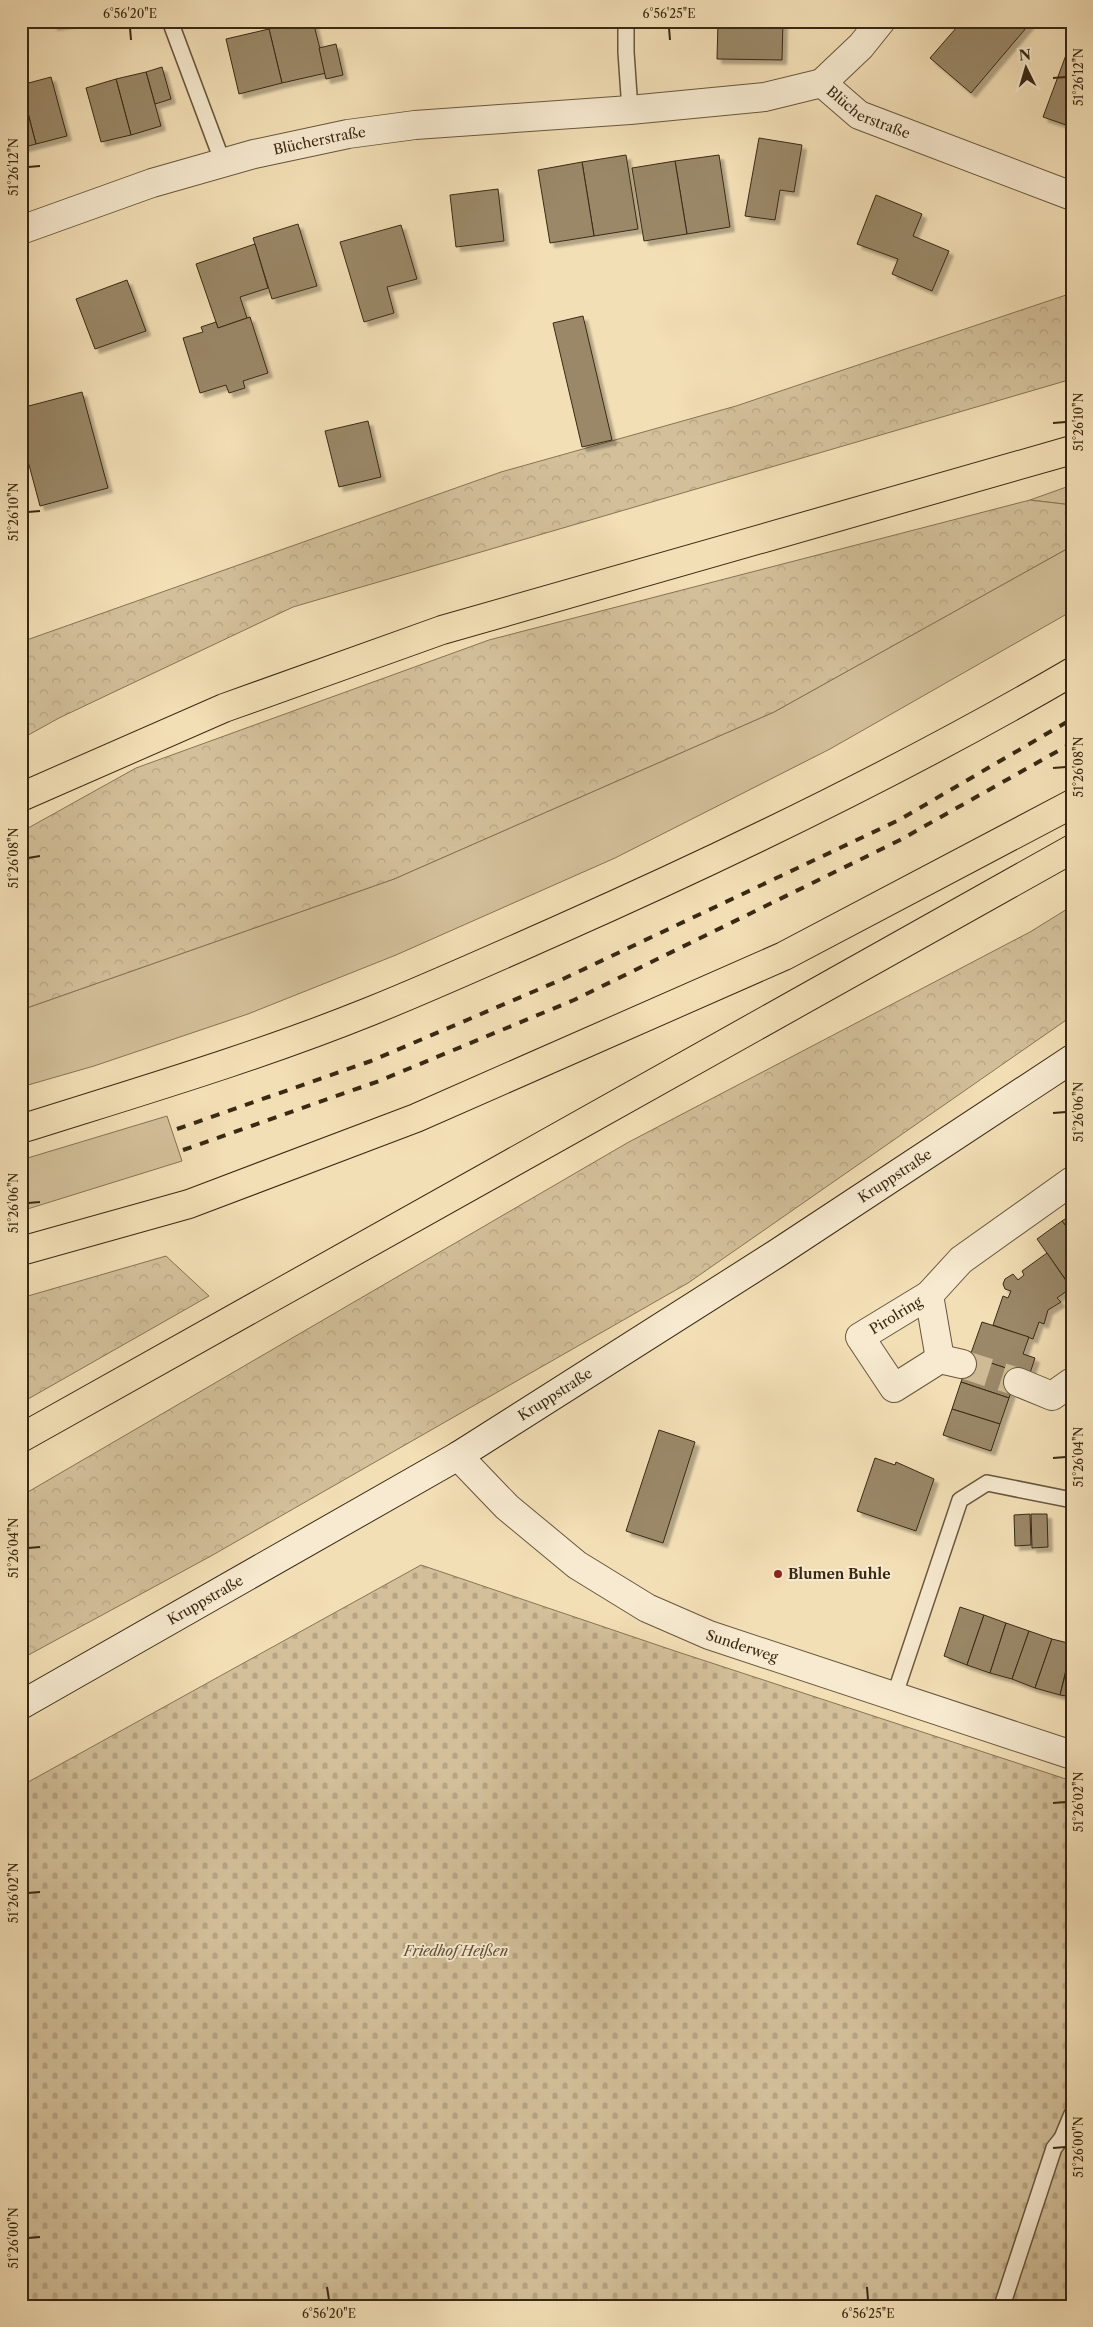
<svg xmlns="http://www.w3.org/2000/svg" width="1093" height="2327" font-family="'Libre Caslon Text',serif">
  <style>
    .grass { fill: #d3c09a; stroke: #867456 }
    .forest { fill: url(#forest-crowns); stroke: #867456 }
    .cemetery { fill: url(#cemetery-stones); stroke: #867456 }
    .building { fill: #9a8868; stroke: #392913; filter: url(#shadow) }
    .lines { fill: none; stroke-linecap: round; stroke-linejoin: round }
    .street-tunnel { stroke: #cebb95; stroke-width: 28; stroke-dasharray: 28 14; stroke-linecap: butt }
    .lane-casing { stroke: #68563c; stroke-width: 18 }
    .street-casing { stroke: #68563c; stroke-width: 30 }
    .secondary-casing { stroke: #392913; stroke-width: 30 }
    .highway-casing { stroke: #392913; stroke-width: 30 }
    .lane { stroke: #f7ead0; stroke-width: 15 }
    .street { stroke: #f7ead0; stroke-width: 28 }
    .secondary { stroke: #f7ead0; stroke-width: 28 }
    .highway { stroke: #f3dfb6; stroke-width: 28 }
    .rail { stroke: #392913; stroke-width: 4; stroke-dasharray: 9 9; stroke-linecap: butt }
    .ticks { fill: none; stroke: #392913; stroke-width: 2 }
    .poi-dot { fill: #8f2418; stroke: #f7ead0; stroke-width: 2 }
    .labels { text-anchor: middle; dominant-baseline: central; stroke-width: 4; stroke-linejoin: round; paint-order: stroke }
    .street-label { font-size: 14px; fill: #392913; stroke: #f7ead0 }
    .poi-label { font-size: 14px; font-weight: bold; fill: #392913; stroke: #f7ead0; text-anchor: start }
    .park-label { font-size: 14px; font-style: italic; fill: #604f35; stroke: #f7ead0 }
    .neatline { fill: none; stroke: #392913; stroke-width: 2 }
    .ticks-label { font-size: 12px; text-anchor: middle; fill: #392913 }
  </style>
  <defs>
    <pattern id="forest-crowns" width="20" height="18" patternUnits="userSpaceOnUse" patternTransform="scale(1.25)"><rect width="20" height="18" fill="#d3c09a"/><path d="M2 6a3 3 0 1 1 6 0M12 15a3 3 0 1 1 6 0" fill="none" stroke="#b6a584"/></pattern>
    <pattern id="cemetery-stones" width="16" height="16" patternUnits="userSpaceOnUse" patternTransform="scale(1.25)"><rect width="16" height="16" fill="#d3c09a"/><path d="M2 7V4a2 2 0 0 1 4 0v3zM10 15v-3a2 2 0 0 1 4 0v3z" fill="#b6a584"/></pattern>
    <filter id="shadow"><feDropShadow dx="4.5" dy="4.5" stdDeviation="1" flood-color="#0004"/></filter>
  </defs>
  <rect width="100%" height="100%" fill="#f3dfb6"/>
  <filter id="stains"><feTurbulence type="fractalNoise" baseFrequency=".004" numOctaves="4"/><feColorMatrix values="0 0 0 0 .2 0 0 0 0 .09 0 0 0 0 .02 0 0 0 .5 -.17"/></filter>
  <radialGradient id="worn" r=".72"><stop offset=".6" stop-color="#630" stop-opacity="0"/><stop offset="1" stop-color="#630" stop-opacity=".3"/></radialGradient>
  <g class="grass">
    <polygon points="1072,485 1072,505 1030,500"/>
    <polygon points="1072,546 1072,611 830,749 615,858 396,955 248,1014 94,1066 21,1087 21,1010 394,879 774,712"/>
    <polygon points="167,1116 182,1161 21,1211 21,1160"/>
  </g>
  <g class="forest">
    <polygon points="1072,293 1072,379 293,607 59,718 21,739 21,642 501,472 736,406"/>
    <polygon points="1030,500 1072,505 1072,546 774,712 394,879 21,1010 21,832 136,768 489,640"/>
    <polygon points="1072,906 1072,1016 688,1283 211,1556 21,1659 21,1496 627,1143 1030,932"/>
    <polygon points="166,1256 209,1296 21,1403 21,1298"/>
  </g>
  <polygon class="cemetery" points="421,1565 675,1651 1072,1781 1072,2306 21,2306 21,1786"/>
  <g class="building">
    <polygon points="52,21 81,21 53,26"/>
    <polygon points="301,21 313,21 326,73 282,83 269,29"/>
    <polygon points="718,21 783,21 782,60 717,59"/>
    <polygon points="959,21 1032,21 971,93 930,58 957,27 955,26"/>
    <polygon points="269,29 282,83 239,94 226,39"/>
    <polygon points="336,44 343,75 326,79 319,48"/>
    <polygon points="1066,55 1072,57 1072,127 1043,117"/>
    <polygon points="162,67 171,99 155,104 146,72"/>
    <polygon points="146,72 161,126 131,135 116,79"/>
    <polygon points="51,77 67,136 36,144 21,85"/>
    <polygon points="116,79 131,135 101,142 86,88"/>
    <polygon points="21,87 36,144 21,148"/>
    <polygon points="759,138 802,145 794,192 780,190 775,220 745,216"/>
    <polygon points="626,155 638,229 594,236 582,162"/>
    <polygon points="719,155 730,227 687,234 675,161"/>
    <polygon points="675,161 687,234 644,241 632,168"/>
    <polygon points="582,162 594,236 550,243 538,170"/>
    <polygon points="498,189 504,241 456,247 450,195"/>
    <polygon points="876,195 922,214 913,236 949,251 932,291 892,274 898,259 857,244"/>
    <polygon points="298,224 317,286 272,299 253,238"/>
    <polygon points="401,225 417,279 387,287 394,313 364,322 340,242"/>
    <polygon points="255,244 268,288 240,297 247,318 218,328 196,264"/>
    <polygon points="127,280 146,331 95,349 76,299"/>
    <polygon points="583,316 612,440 582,447 553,323"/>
    <polygon points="250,317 268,373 243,381 245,388 229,393 226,385 200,393 183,338 203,332 201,327 216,322 218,328"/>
    <polygon points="82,392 108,488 40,506 21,435 21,408"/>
    <polygon points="368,421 381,477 339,487 325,431"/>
    <polygon points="1072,1214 1072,1234 1062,1221"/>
    <polygon points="1062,1221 1072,1234 1072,1275 1066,1280 1037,1239"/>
    <polygon points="1047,1253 1071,1288 1057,1298 1061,1302 1048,1310 1044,1324 1039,1322 1033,1339 993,1325 1003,1296 1008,1298 1011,1291 1005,1289 1003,1284 1005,1279 1013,1274 1018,1280 1024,1275 1022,1271"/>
    <polygon points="982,1322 1029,1337 1023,1354 1035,1358 1029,1376 970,1356"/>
    <polygon points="970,1356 1018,1372 1009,1398 961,1382"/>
    <polygon points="961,1382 1009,1398 1000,1424 952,1409"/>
    <polygon points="952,1409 1000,1424 991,1451 943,1435"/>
    <polygon points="659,1430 695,1442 663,1543 626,1531"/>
    <polygon points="875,1458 895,1465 896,1462 934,1479 916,1531 857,1511"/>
    <polygon points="1030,1514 1031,1545 1015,1546 1014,1515"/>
    <polygon points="1031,1514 1047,1514 1048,1547 1032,1548"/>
    <polygon points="960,1607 984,1615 967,1665 944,1656"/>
    <polygon points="984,1615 1006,1623 990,1673 967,1665"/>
    <polygon points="1006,1623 1029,1631 1012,1679 990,1673"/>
    <polygon points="1029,1631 1052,1639 1035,1688 1012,1679"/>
    <polygon points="1052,1639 1072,1644 1060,1695 1035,1688"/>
    <polygon points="1072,1649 1072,1697 1060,1695"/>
  </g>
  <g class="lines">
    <polyline class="street-tunnel" points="962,1364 1018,1382"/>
    <defs>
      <g id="lane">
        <polyline points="170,21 223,163"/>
        <polyline points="626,21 626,52 630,110"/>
        <polyline points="894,1697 960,1500 987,1483 1072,1500"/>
        <polyline points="1002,2306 1054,2148 1062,2138 1072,2114"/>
      </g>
      <g id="street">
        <path id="s1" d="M822,83L859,115L1072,196"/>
        <polyline points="822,83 861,46 881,21"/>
        <path id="s2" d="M21,230L152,183L254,154L348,134L415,125L630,110L765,97L822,83"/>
        <polyline points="929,1295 940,1359"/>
        <path id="s3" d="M962,1364L940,1359L894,1388L860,1337L929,1295L961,1260L1072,1181"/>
        <polyline points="1018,1382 1052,1396 1072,1382"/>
        <path id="s4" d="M458,1456L507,1507L577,1565L647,1608L709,1635L1072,1755"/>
      </g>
      <g id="secondary">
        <path id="s5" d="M21,1705L458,1456L776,1254L1072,1059"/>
      </g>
      <g id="highway">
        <polyline points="21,797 224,708 442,630 1072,450"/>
        <path d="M21,1129C138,1092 257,1057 371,1011C433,986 495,958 556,931C732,853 906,769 1072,672"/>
        <polyline points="21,1251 189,1204 416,1118 784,956 1072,804"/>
        <polyline points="21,1438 1072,849"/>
      </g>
    </defs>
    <use href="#lane" class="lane-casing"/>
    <use href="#street" class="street-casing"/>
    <use href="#secondary" class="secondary-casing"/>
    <use href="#highway" class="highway-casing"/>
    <use href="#lane" class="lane"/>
    <use href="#street" class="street"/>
    <use href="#secondary" class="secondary"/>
    <use href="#highway" class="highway"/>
    <g class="rail">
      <polyline points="177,1129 371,1061 563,979 899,820 1072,719"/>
      <polyline points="183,1150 379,1081 574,1000 900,840 1072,743"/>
    </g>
  </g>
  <path class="ticks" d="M130,28L131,40M669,28L670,40M1053,78L1066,77M28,167L40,166M1053,423L1066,422M28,512L40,511M1053,768L1066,767M28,858L40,856M1053,1113L1066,1112M28,1203L40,1202M1053,1458L1066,1457M28,1548L40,1547M1053,1803L1066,1802M28,1893L40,1892M1053,2148L1066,2147M28,2238L40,2237M327,2287L329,2300M867,2287L868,2300"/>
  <circle class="poi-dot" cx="778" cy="1574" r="5"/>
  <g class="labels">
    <g class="street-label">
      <text stroke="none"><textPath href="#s1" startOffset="56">Blücherstraße</textPath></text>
      <text stroke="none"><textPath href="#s2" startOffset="312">Blücherstraße</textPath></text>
      <text stroke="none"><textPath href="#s5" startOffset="1022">Kruppstraße</textPath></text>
      <text stroke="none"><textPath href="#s3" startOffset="180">Pirolring</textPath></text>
      <text stroke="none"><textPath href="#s5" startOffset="618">Kruppstraße</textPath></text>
      <text stroke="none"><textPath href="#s5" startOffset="212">Kruppstraße</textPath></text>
      <text stroke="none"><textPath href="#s4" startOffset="346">Sunderweg</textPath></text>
    </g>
    <g class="poi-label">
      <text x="788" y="1574">Blumen Buhle</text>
    </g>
    <g class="park-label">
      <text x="456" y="1951">Friedhof Heißen</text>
    </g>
  </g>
  <rect width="1093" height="2327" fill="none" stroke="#f3dfb6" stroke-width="55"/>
  <g transform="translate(1026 68) rotate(355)" stroke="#f7ead0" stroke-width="4" paint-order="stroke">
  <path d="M0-4L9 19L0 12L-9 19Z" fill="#392913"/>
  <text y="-8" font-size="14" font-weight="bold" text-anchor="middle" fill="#392913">N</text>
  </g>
  <rect x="28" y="28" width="1038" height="2272" class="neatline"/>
  <g class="ticks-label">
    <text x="130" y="18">6°56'20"E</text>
    <text x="669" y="18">6°56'25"E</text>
    <text transform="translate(1079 77) rotate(-90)" y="4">51°26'12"N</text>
    <text transform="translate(14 167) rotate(-90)" y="4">51°26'12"N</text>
    <text transform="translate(1079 422) rotate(-90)" y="4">51°26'10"N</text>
    <text transform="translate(14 512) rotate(-90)" y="4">51°26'10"N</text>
    <text transform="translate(1079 767) rotate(-90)" y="4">51°26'08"N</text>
    <text transform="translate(14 858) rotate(-90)" y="4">51°26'08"N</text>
    <text transform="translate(1079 1112) rotate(-90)" y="4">51°26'06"N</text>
    <text transform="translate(14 1203) rotate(-90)" y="4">51°26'06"N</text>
    <text transform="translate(1079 1457) rotate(-90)" y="4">51°26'04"N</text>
    <text transform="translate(14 1548) rotate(-90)" y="4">51°26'04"N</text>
    <text transform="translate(1079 1802) rotate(-90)" y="4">51°26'02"N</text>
    <text transform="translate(14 1893) rotate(-90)" y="4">51°26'02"N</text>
    <text transform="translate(1079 2147) rotate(-90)" y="4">51°26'00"N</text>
    <text transform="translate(14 2238) rotate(-90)" y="4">51°26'00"N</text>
    <text x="329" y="2318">6°56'20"E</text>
    <text x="868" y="2318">6°56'25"E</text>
  </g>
  <rect width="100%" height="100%" filter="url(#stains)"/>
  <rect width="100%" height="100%" fill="url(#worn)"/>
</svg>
